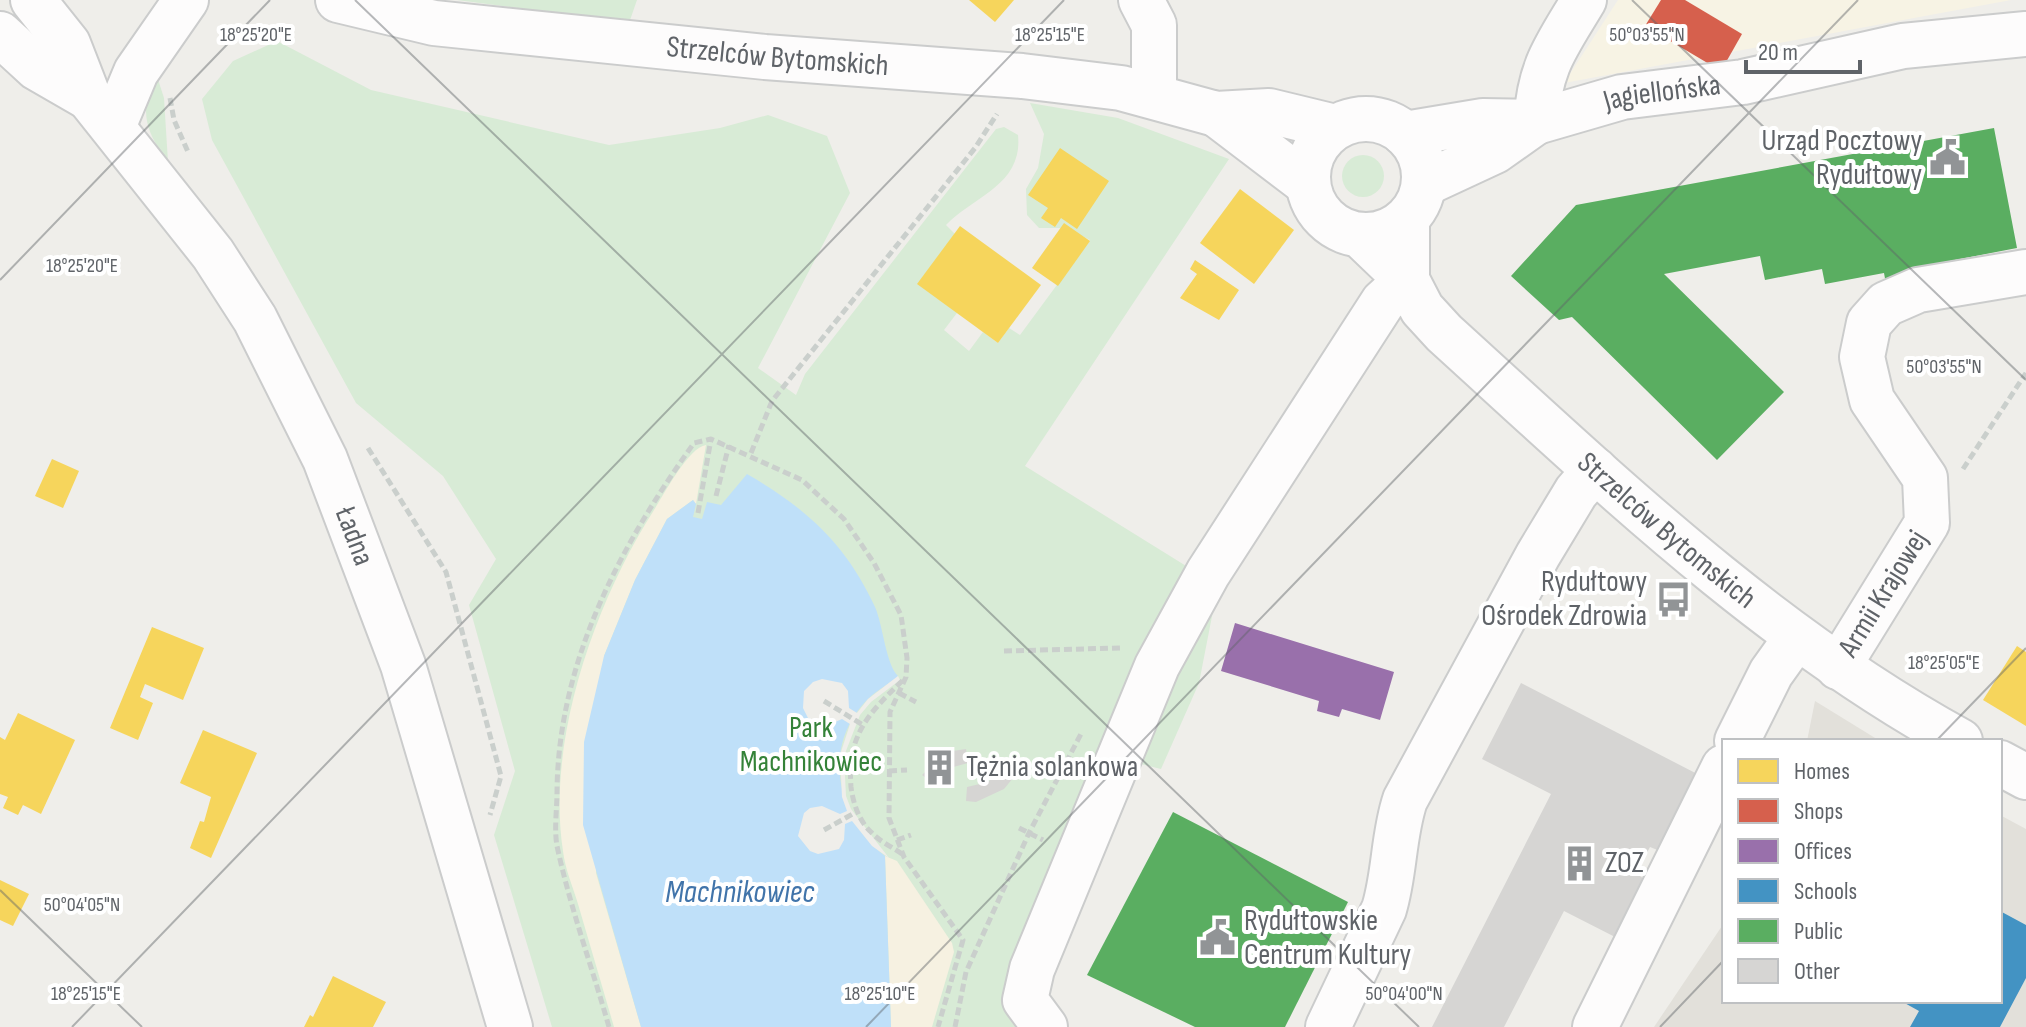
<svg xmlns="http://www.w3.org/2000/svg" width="2026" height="1027" font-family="'Sofia Sans Condensed',sans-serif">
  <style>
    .commercial { fill: #f7f3e4 }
    .education { fill: #e2e0da }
    .green { fill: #d8ebd6 }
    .sand { fill: #f6f1e1 }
    .water { fill: #bfe0f9 }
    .pier { fill: #efeeea }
    .homes { fill: #f6d55c }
    .shops { fill: #d6604d }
    .offices { fill: #9970ab }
    .schools { fill: #4393c3 }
    .public { fill: #5aae61 }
    .building { fill: #d6d5d3 }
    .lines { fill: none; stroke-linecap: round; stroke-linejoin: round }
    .minor-casing { stroke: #cbcccc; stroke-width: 48 }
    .path { stroke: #cacfcc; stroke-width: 5; stroke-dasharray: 8 4; stroke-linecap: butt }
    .minor { stroke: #fdfcfc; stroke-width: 44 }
    .ticks { fill: none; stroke: #5f6368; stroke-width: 2; stroke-opacity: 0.45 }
    .labels { text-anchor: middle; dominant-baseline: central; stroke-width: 8; stroke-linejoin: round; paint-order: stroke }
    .street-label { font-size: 30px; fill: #5f6368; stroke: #fff }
    .poi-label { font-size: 30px; fill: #5f6368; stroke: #fff; text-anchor: start }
    .park-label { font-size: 30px; fill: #348238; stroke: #fff }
    .water-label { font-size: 32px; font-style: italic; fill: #4174aa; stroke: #fff }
    .ticks-label { font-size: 20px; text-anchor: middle; fill: #5f6368; stroke: #fff; stroke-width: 8; stroke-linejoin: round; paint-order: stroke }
  </style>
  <rect width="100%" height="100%" fill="#efeeea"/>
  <polygon class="commercial" points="1618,0 2011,0 1564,83"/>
  <g class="education">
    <polygon points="1815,701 1880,741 1807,741"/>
    <polygon points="2000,815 2026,829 2026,1027 1654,1027 1724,923 1724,1001 2000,1001"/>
  </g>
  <g class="green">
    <polygon points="457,0 637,0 629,23"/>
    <path d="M277,41L371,90L609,145L720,128L768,115L827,136L850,193L758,368L796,395L805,374L996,129L1004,127L1018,135C1023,185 974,196 946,225L955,234L957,313L944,330L969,351L983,332L998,343L1009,328L1020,335L1090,240L1066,228H1039L1027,215L1026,189L1038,168L1044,134L1030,103L1118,118L1229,159L1025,466L1191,569L1213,611L1199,683L1161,769L1141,764L1024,1027H552L494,835L515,771L469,605L496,559L443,476L356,403L212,140L202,99L233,61Z"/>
    <path d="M155,70L164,98L168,162C142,127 141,110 155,70Z"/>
    <circle cx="1363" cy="176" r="21"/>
  </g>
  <g class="sand">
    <path d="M706,445L696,504L693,500L667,519L635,580L604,656L596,873L641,1027H614C602,986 590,945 578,904C573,887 565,869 563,851C546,741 595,602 654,510C664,494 689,447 706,445Z"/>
    <polygon points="885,856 897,861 952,943 954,952 932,1027 891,1027"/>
  </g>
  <path class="water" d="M747,474C806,508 846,544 875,607C883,625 886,665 898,676C889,684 877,690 868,699C821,745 836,818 885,856L891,1027H641L583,825L584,742L604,656L635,580L667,519L693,500L696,504L693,517L702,519L707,502L721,505Z"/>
  <polygon class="pier" points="898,676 900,680 871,702 860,715 844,756 846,796 851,809 889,858 872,846 852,821 845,824 844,840 839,849 818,854 810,851 798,836 804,813 810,808 822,806 840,814 847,811 842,797 840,755 850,724 842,719 826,726 808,718 803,708 804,691 813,682 822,679 842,683 848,691 849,708 857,713 868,699"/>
  <g class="homes">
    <polygon points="969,0 1014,0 995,22"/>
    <polygon points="1060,148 1109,181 1077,229 1061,218 1055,227 1041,218 1048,208 1028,195"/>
    <polygon points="1240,189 1294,230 1254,284 1200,243"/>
    <polygon points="1064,223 1090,241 1058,286 1032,268"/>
    <polygon points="960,226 1041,285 998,343 917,284"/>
    <polygon points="1195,260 1239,290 1219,320 1180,298 1197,274 1190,269"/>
    <polygon points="52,459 79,471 63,508 35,496"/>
    <polygon points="152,627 204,648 183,700 145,684 140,697 153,703 138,740 110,728"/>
    <polygon points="2017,646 2026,652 2026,726 1983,700"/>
    <polygon points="18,713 75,740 41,814 23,805 18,815 3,808 8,797 0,794 0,737 5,740"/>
    <polygon points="203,730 257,753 211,858 190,848 200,821 204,822 211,797 180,783"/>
    <polygon points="0,880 29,894 13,926 0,920"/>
    <polygon points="333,976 386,1002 373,1027 304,1027 310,1015 313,1017"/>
  </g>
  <polygon class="shops" points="1661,0 1685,0 1742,34 1721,71 1645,26"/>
  <polygon class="offices" points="1235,623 1394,672 1380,720 1342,709 1339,717 1317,711 1319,701 1221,671"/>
  <polygon class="schools" points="2000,911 2026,925 2026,978 2000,1027 1910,1027 1919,1011 1901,1001 2000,1001"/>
  <g class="public">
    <polygon points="1994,128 2017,248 1913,268 1915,278 1886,284 1884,273 1825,284 1822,269 1765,280 1760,256 1664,274 1784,392 1717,460 1572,317 1559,320 1511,276 1576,205"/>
    <polygon points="1173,812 1348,902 1285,1027 1195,1027 1087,975"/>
  </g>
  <g class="building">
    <polygon points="1521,683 1705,778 1665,853 1650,847 1636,873 1649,883 1619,939 1564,911 1504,1027 1432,1027 1551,794 1482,759"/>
    <polygon points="966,749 968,763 946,769 935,784 922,775 946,752"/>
    <polygon points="1002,770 1013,778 1004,789 976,802 966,801 967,787 988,782"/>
  </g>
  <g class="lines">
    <defs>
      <g id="minor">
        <path id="s1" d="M33,0L68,44L89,98L213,254L255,319L325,459L403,665L510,1027"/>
        <path id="s2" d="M338,0L434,23L765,57L1022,76L1121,88L1216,114L1269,111L1335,127"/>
        <polyline points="1141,0 1154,25 1154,96"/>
        <polyline points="0,34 37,68 89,98"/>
        <polyline points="1216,114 1308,184"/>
        <circle cx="1366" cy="177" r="58"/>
        <path d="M1536,122C1540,65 1556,47 1584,0"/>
        <polyline points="113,127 136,72 186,0"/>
        <path id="s3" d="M1405,134L1483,121L1536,122L1622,97L1743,82L1903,46L2026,34"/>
        <polyline points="1424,184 1495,151 1536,122"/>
        <path id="s4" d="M1360,235L1407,280L1422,309L1444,333C1607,481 1766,635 1960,741"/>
        <path id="s5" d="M1838,667L1927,523L1925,478L1872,400L1862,357L1869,323L1886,304L1918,290L2026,272"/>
        <polyline points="1737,741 1771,673 1796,638"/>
        <polyline points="2000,763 2026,777"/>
        <polyline points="1045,1027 1025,1000 1032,969 1157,666 1208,573 1383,302 1407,280 1407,220"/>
        <path d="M1328,1027L1384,909C1395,873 1393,836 1405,800L1538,555L1576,492L1595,470"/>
        <polyline points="1595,1027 1724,767"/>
      </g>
    </defs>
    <use href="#minor" class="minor-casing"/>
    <g class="path">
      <polyline points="170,98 174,120 188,152"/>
      <polyline points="368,448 446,572 501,776 490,815"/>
      <polyline points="751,453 772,401 975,148 997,114"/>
      <polyline points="1963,469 2026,373"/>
      <polyline points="716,496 729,445"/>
      <polyline points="698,513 711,439"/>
      <polyline points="1004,651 1120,648"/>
      <polyline points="899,693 916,702"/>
      <polyline points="824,701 863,725"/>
      <polyline points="889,771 907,770"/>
      <polyline points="1019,828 1043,840"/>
      <polyline points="824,830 858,811"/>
      <polyline points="897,840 911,835"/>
      <path d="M902,854C892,847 879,841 871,832C859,821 853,803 851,787C847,735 868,714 903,680"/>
      <path d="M609,1027C592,967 570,907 557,846C554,829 557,809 557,792C558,662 620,546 694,443L711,439L802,480L844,519L874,563L901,615L907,658L906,677L890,712L889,818L904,857L963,940L938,1027"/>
      <polyline points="955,1027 966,972 1029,833 1082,732"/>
    </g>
    <use href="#minor" class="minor"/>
  </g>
  <path class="ticks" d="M355,0L1419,1027M1632,0L2026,380M0,280L270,0M1936,741L2026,648M0,890L142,1027M72,1027L1064,0M866,1027L1858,0M1660,1027L1724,960"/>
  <defs>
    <symbol id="civic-bare" viewBox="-9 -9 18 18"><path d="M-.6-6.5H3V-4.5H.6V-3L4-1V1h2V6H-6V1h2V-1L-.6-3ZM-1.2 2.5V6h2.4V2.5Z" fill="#919496" stroke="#fff" stroke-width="2.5" paint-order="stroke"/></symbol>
    <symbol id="bus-bare" viewBox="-9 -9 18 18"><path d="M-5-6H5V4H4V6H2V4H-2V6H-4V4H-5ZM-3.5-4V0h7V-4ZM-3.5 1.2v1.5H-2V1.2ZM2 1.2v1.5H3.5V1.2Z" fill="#919496" stroke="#fff" stroke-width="2.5" paint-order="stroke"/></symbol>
    <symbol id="building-bare" viewBox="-9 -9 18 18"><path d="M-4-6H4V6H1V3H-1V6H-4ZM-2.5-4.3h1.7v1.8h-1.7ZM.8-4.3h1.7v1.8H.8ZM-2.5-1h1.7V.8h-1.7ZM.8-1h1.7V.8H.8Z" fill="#919496" stroke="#fff" stroke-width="2.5" paint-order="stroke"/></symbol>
  </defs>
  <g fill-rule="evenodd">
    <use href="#civic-bare" x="1922" y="132" width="51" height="51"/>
    <use href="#bus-bare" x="1648" y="574" width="51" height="51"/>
    <use href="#building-bare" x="914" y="742" width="51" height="51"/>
    <use href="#building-bare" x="1554" y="838" width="51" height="51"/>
    <use href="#civic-bare" x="1192" y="912" width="51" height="51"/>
  </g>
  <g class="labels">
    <g class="street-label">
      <text stroke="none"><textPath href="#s2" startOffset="444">Strzelców Bytomskich</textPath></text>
      <text stroke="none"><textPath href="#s3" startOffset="262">Jagiellońska</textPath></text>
      <text stroke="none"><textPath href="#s4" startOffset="428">Strzelców Bytomskich</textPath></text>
      <text stroke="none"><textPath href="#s1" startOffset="630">Ładna</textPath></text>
      <text stroke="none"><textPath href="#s5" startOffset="86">Armii Krajowej</textPath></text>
    </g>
    <g class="poi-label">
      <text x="1922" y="141" text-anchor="end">Urząd Pocztowy<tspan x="1922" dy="34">Rydułtowy</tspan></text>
      <text x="1647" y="582" text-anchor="end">Rydułtowy<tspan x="1647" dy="34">Ośrodek Zdrowia</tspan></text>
      <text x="966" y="767">Tężnia solankowa</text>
      <text x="1605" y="863">ZOZ</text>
      <text x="1244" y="921">Rydułtowskie<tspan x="1244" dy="34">Centrum Kultury</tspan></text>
    </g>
    <g class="park-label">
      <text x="811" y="728">Park<tspan x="811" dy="34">Machnikowiec</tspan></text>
    </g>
    <g class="water-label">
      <text x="740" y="892">Machnikowiec</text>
    </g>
  </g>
  <g class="ticks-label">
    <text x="1647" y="41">50°03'55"N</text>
    <text x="256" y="41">18°25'20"E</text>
    <text x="1050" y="41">18°25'15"E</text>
    <text x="82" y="272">18°25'20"E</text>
    <text x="1944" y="373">50°03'55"N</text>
    <text x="1944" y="669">18°25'05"E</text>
    <text x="82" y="911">50°04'05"N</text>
    <text x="86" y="1000">18°25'15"E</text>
    <text x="880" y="1000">18°25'10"E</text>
    <text x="1404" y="1000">50°04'00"N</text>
  </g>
  <rect x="1722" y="739" width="280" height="264" fill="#ffffff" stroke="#bfc1c3" stroke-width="2"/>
  <rect x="1738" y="759" width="40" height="24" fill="#f6d55c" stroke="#bfc1c3" stroke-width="2"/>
  <text x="1794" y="779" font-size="24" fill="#5f6368">Homes</text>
  <rect x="1738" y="799" width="40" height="24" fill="#d6604d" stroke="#bfc1c3" stroke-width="2"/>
  <text x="1794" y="819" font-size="24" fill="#5f6368">Shops</text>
  <rect x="1738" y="839" width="40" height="24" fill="#9970ab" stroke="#bfc1c3" stroke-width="2"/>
  <text x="1794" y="859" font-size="24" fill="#5f6368">Offices</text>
  <rect x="1738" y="879" width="40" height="24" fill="#4393c3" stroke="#bfc1c3" stroke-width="2"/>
  <text x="1794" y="899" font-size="24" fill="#5f6368">Schools</text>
  <rect x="1738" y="919" width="40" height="24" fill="#5aae61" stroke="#bfc1c3" stroke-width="2"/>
  <text x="1794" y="939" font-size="24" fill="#5f6368">Public</text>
  <rect x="1738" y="959" width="40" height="24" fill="#d6d5d3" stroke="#bfc1c3" stroke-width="2"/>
  <text x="1794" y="979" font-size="24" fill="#5f6368">Other</text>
  <path d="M1746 60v12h114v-12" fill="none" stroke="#5f6368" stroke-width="4"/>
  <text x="1758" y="60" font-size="24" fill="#5f6368" stroke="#ffffff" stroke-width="6" paint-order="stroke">20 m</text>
</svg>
